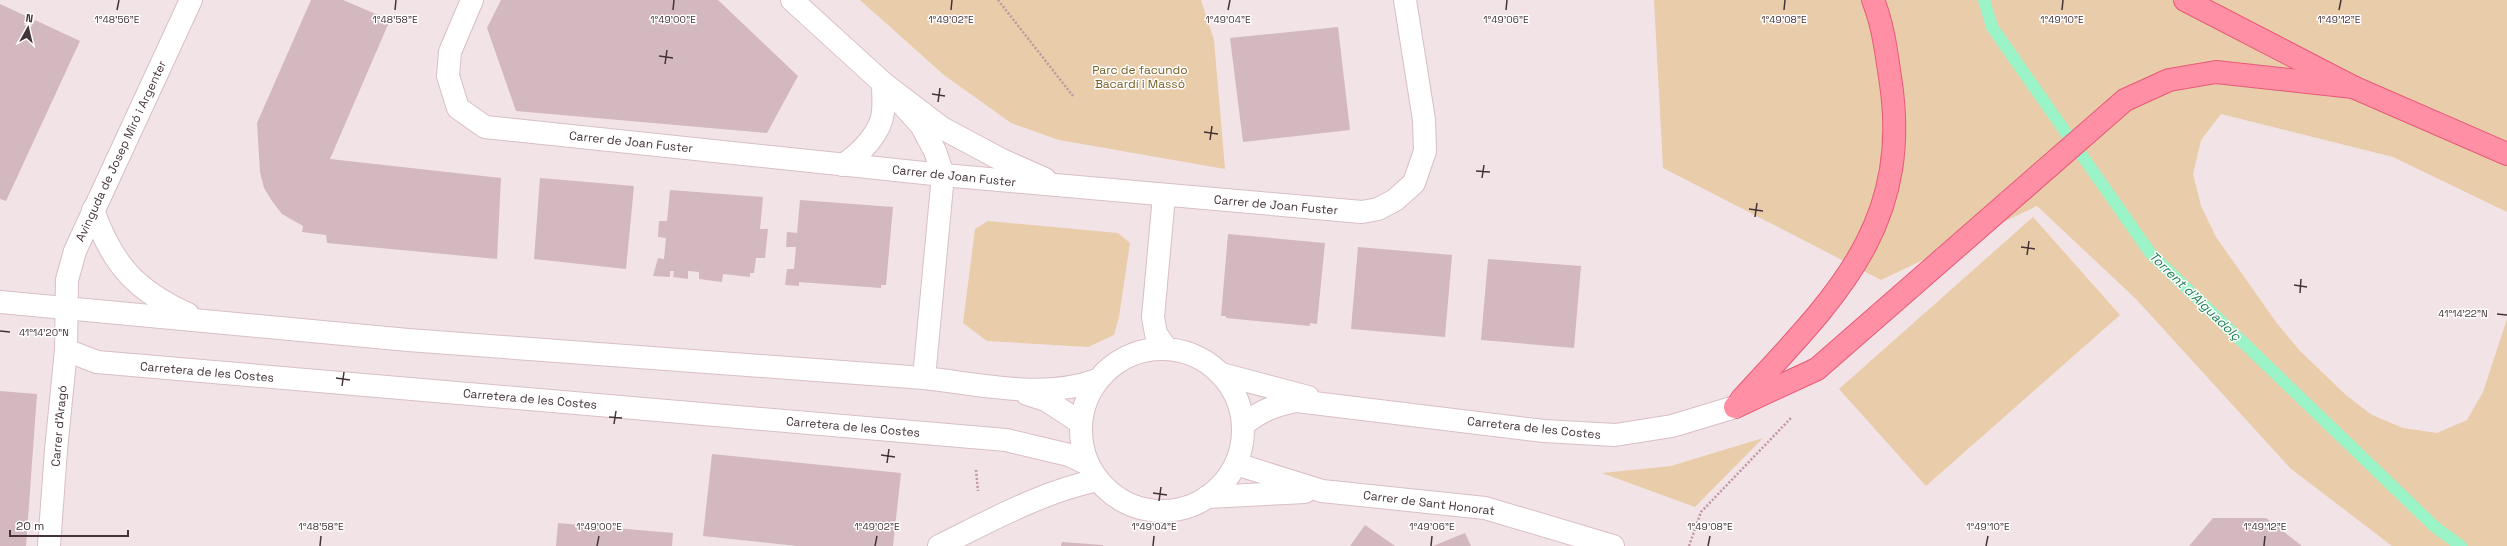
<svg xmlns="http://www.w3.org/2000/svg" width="2507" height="546" font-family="'Space Grotesk',sans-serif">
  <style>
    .green { fill: #e9cca9 }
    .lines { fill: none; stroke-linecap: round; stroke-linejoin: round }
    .stream { stroke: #9bf3c8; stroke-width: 12 }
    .building { fill: #d4b8c0 }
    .minor-casing { stroke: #d9bfc5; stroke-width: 24 }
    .major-casing { stroke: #e85a77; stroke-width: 24 }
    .path { stroke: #c096a0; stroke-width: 2.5; stroke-dasharray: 2 2; stroke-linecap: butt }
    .minor { stroke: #fff; stroke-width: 22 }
    .major { stroke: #ff8fa4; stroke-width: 22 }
    .ticks { fill: none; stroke: #443338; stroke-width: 1.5 }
    .labels { text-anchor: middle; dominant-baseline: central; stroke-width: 3; stroke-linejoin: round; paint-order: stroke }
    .park-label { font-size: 12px; fill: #786024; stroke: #fff }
    .street-label { font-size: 12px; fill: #443338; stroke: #fff }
    .water-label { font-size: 13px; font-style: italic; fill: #218354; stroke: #fff }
    .ticks-label { font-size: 10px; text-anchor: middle; fill: #443338; stroke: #fff; stroke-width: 3; stroke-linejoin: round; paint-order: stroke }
  </style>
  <rect width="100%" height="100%" fill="#f2e3e6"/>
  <g class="green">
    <polygon points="860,0 1201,0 1214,40 1225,169 1059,140 1011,123 944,75"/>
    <polygon points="1654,0 2507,0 2507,212 2393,157 2221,114 2201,140 2193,174 2201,206 2216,237 2276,322 2299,350 2347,396 2372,415 2403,428 2437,433 2467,420 2483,392 2507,319 2507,546 2392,546 2290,468 2136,299 2037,206 1881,280 1663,168"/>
    <polygon points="2033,217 2120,315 1926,486 1839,389"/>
    <polygon points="988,221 1118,233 1130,243 1119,317 1114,335 1088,347 987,341 963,323 975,229"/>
    <polygon points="1763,438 1695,507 1602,473 1671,466"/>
  </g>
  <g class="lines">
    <polyline class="stream" points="1984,0 1992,27 2151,254 2435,527 2461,546"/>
  </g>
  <g class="building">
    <polygon points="311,0 343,0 390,20 330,159 501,178 497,259 327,243 326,235 302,232 303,226 282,214 272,201 264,188 260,172 257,123"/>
    <polygon points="501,0 718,0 798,76 767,133 516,111 487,28"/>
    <polygon points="0,4 28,17 24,25 31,27 35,20 80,41 6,201 0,199"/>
    <polygon points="1338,27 1350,130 1243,142 1230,38"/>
    <polygon points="540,178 634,186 626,269 534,259"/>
    <polygon points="670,190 763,197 760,229 768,229 765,258 756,258 754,273 750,273 750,277 723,274 722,282 699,279 699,272 688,271 688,279 673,277 674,271 670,271 670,277 653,276 658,258 664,259 666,238 658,237 659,221 667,221"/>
    <polygon points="800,200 893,207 886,285 881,285 881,288 799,282 799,286 785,285 787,269 794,269 796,247 786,247 787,232 797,233"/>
    <polygon points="1228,234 1325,243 1317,324 1310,323 1310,326 1226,318 1226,316 1221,316"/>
    <polygon points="1358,247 1452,255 1445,337 1351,329"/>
    <polygon points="1488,259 1581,266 1574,348 1481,340"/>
    <polygon points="0,391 37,394 26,546 0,546"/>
    <polygon points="712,454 901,473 893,546 797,546 703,536"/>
    <polygon points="2213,518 2266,518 2302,546 2189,546"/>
    <polygon points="558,523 673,533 672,546 556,546"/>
    <polygon points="1365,525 1395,546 1350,546"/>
    <polygon points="1465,533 1471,546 1433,546"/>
    <polygon points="1062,542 1103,545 1103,546 1061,546"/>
  </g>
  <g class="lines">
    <defs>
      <g id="minor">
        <polyline points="472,0 450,52 448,76 458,108 485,127 943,175 1362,212 1378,209 1395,200 1414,183 1425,151 1424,120 1405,0"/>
        <path d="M792,0L883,83C883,92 884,103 883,112C881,133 860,154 843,165"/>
        <polyline points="1164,196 1153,317 1156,334 1166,348"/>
        <path d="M93,210C112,264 136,291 188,314"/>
        <path d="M0,302L408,340L924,378C980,384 1043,400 1097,380"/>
        <circle cx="1162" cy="430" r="81"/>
        <polyline points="66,350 97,362 1006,440 1069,455 1088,464"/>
        <polyline points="1221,374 1308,397"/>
        <polyline points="924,378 943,175 935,151 921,125 883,83 942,128 1002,160 1045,179"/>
        <polyline points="1027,394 1046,400 1081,423"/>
        <path d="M1243,425C1260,411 1275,405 1297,401L1544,431L1615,435L1672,426L1735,407"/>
        <polyline points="1236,464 1322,491 1485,508 1613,546"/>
        <polyline points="1207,497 1305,492"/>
        <polyline points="49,546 56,450 66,350 67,280 75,251 191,0"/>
        <path d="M939,546C990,521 1041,492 1098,480"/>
      </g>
      <g id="major">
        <polyline points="2185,0 2353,87 2507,154"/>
        <path d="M1741,400C1833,299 1914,227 1890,77C1886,50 1883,25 1873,0"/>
        <polyline points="1735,407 1817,369 2125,100 2169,80 2216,72 2353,87"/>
      </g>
    </defs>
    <use href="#minor" class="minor-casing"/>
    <use href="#major" class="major-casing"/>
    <g class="path">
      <polyline points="998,0 1073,96"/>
      <polyline points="976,470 978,491"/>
      <polyline points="1689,546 1701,512 1791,418"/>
    </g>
    <use href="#minor" class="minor"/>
    <use href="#major" class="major"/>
  </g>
  <path class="ticks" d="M117,10L119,0M395,10L396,0M673,10L674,0M951,10L952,0M1228,10L1230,0M1506,10L1507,0M1784,10L1785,0M2062,10L2063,0M2339,10L2341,0M659,56L673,58M665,64L667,50M932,94L945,96M938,102L940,88M1204,132L1218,134M1210,140L1212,126M1476,171L1490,172M1482,178L1484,165M1749,209L1763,211M1755,217L1757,203M2021,247L2035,249M2027,255L2029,241M2294,285L2307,287M2300,293L2301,279M2497,314L2507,315M0,331L10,332M336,378L350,380M342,386L344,372M609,417L622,418M614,424L616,411M881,455L895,457M887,463L889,449M1153,493L1167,495M1159,501L1161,487M320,546L321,536M597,546L599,536M875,546L877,536M1153,546L1154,536M1431,546L1432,536M1708,546L1710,536M1986,546L1988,536M2264,546L2265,536"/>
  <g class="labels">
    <g class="park-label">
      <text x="1140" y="70">Parc de facundo<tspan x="1140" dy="14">Bacardí i Massó</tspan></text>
    </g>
    <g class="street-label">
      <text transform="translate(631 142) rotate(6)">Carrer de Joan Fuster</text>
      <text transform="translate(121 151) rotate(-65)">Avinguda de Josep Miró i Argenter</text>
      <text transform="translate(954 176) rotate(6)">Carrer de Joan Fuster</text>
      <text transform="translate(1276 205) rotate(5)">Carrer de Joan Fuster</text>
      <text transform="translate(207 372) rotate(5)">Carretera de les Costes</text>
      <text transform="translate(530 399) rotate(5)">Carretera de les Costes</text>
      <text transform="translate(59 426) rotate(-85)">Carrer d'Aragó</text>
      <text transform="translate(853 427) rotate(5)">Carretera de les Costes</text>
      <text transform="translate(1534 428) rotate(6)">Carretera de les Costes</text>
      <text transform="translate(1429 503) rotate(7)">Carrer de Sant Honorat</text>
    </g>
    <g class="water-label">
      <text transform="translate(2195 296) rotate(44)">Torrent d'Aiguadolç</text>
    </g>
  </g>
  <g class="ticks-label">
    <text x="117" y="23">1°48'56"E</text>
    <text x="395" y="23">1°48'58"E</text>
    <text x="673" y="23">1°49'00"E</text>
    <text x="951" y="23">1°49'02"E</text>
    <text x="1228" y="23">1°49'04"E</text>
    <text x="1506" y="23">1°49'06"E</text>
    <text x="1784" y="23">1°49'08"E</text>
    <text x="2062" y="23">1°49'10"E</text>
    <text x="2339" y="23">1°49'12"E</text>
    <text x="2463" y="317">41°14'22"N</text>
    <text x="44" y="336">41°14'20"N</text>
    <text x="321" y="530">1°48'58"E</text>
    <text x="599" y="530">1°49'00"E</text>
    <text x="877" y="530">1°49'02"E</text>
    <text x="1154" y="530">1°49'04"E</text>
    <text x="1432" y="530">1°49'06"E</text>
    <text x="1710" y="530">1°49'08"E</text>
    <text x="1988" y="530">1°49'10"E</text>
    <text x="2265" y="530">1°49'12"E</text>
  </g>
  <g transform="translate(28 28) rotate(8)" stroke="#ffffff" stroke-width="3" paint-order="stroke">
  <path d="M0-3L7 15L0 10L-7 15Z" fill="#443338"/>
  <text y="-6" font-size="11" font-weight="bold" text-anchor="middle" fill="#443338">N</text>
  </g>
  <path d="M10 530v6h118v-6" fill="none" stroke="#443338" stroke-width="2"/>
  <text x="16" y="530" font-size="12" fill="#443338" stroke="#ffffff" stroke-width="3" paint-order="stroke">20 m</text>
</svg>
